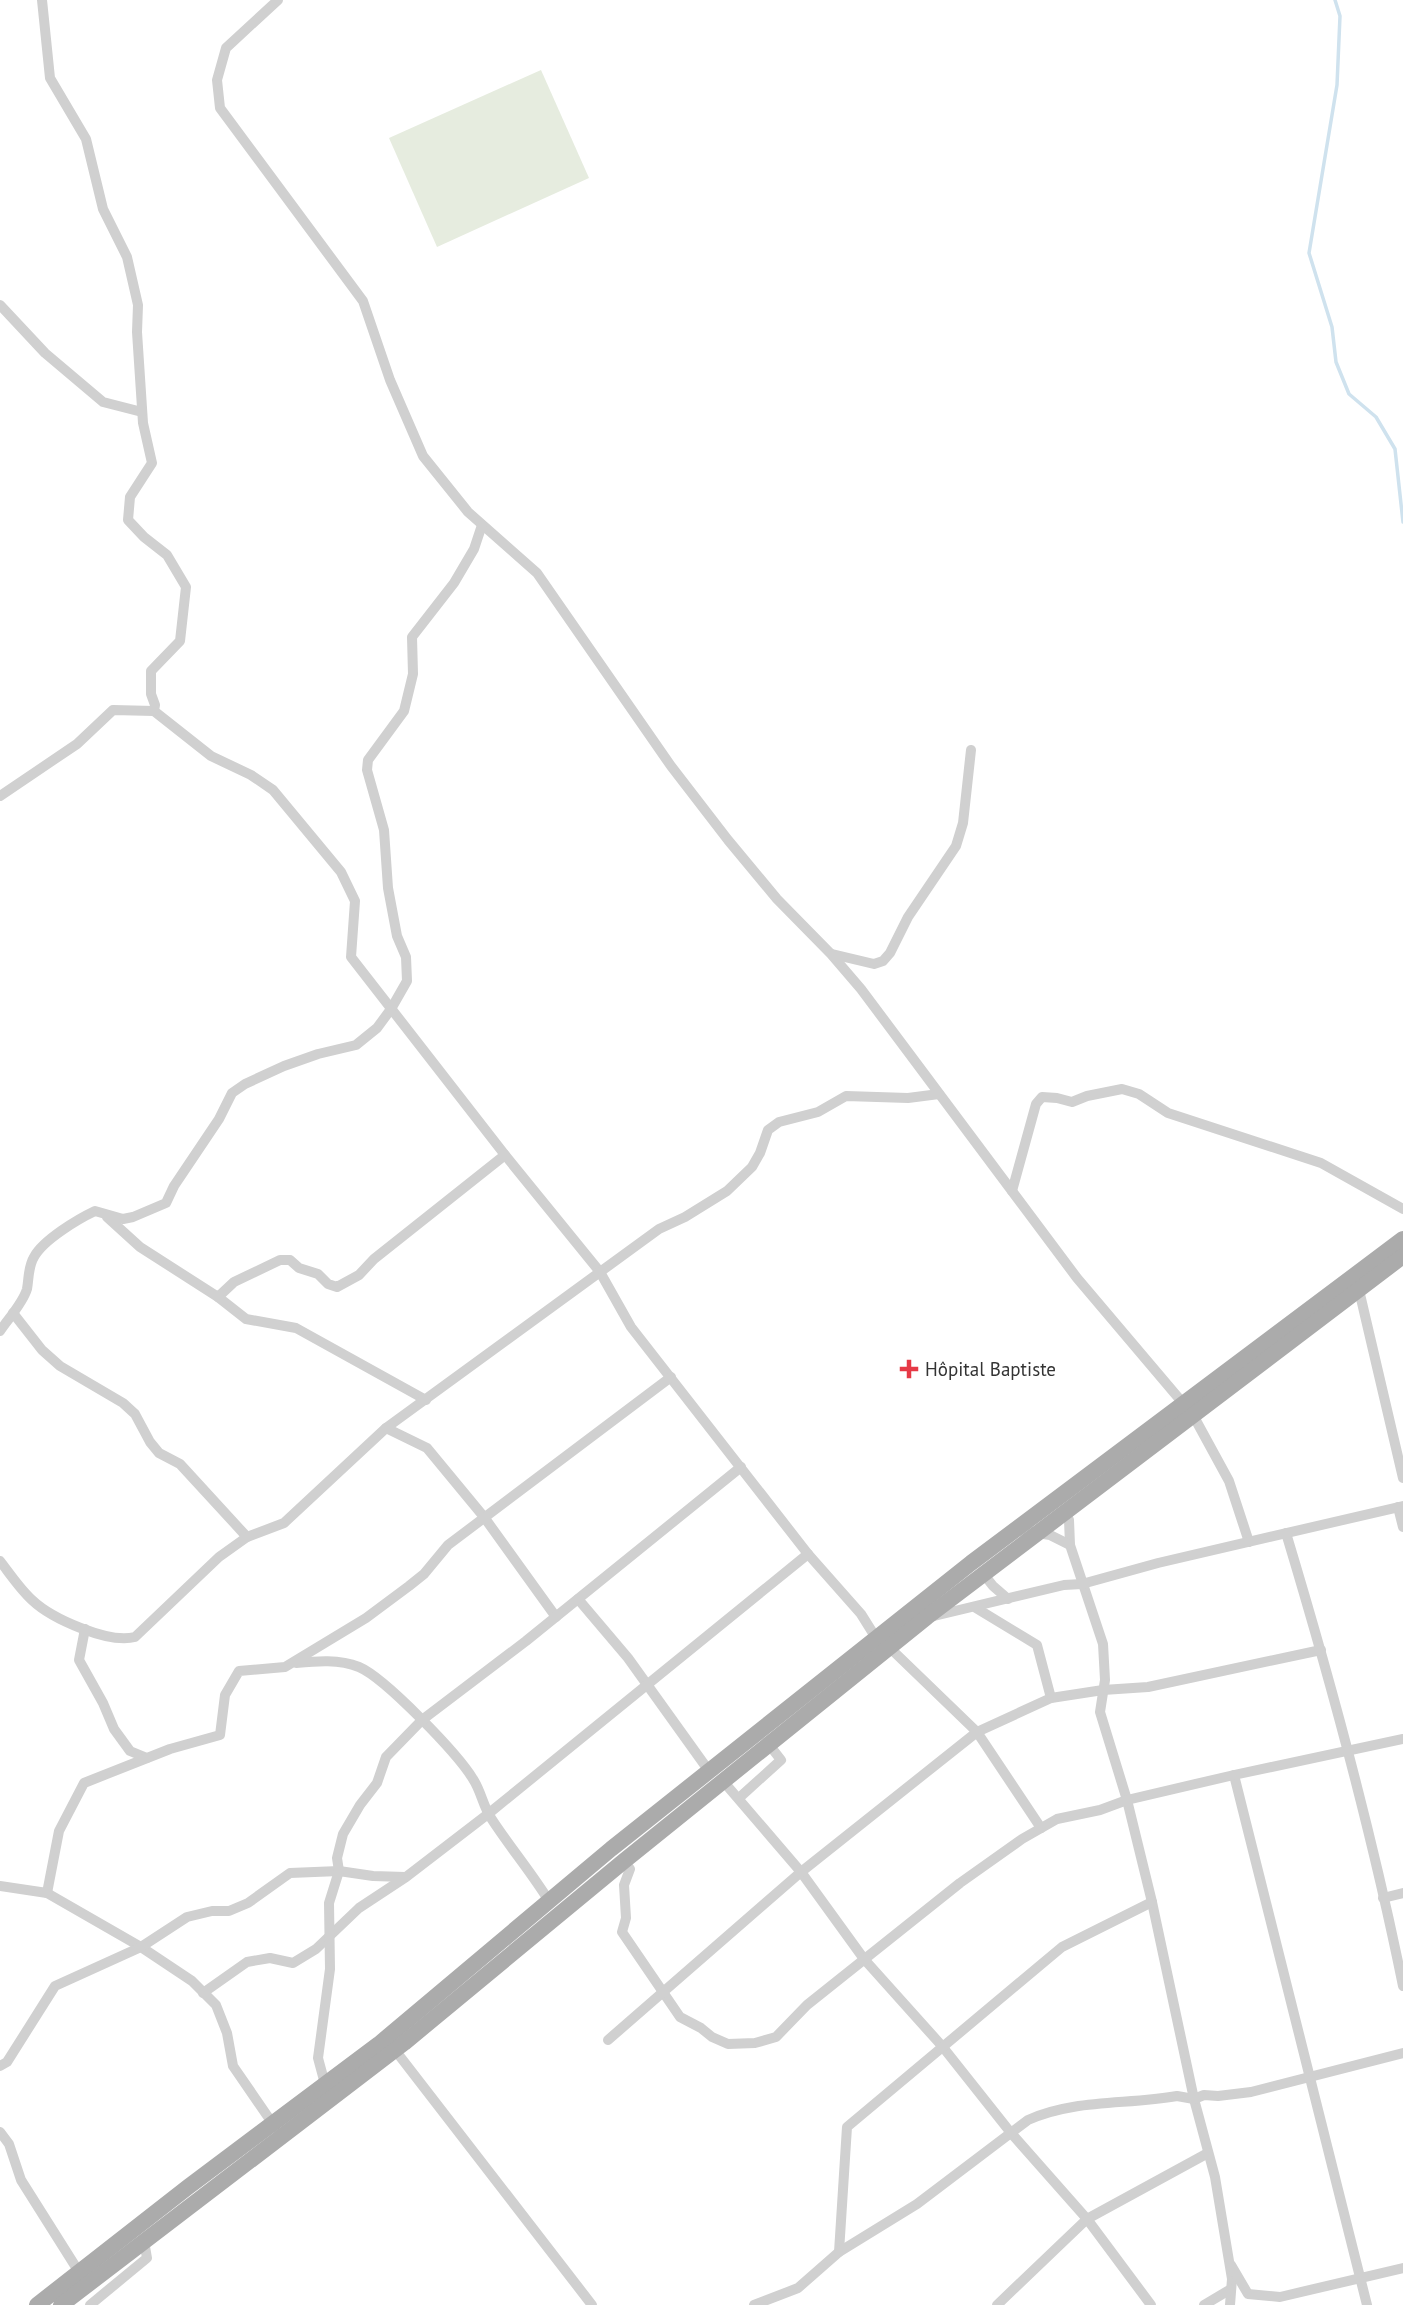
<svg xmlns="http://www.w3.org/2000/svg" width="1403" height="2305" font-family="'PT Sans',sans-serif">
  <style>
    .green { fill: #e6ecdf }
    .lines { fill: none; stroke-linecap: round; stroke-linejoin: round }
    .stream { stroke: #cfe2ee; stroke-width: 3.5 }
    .minor { stroke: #d0d0d0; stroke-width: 10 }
    .primary { stroke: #ababab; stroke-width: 16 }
    .poi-dot { fill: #e63946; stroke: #fff; stroke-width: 2.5 }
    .labels { text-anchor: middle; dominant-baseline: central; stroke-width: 7; stroke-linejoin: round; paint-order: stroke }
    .poi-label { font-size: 19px; fill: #333; stroke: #fff; text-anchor: start }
  </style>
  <rect width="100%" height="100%" fill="#fff"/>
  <polygon class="green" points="541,70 589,178 437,247 389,138"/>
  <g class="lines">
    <polyline class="stream" points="1335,0 1340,16 1337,85 1309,253 1332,327 1336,362 1349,394 1376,417 1395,449 1403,522"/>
    <g class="minor">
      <polyline points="42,0 50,78 86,139 103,209 127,257 138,305 137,332 143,423 152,463 130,497 128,520 144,537 167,555 186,587 180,641 151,671 151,694 155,705 154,711 211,756 251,775 273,790 341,872 355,901 351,957 505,1155 600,1272 631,1327 808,1554 861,1614 876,1638 890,1648 977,1732 1041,1828"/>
      <polyline points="278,0 226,48 217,80 220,108 363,301 390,380 423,456 468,512 537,573 671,766 728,840 777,899 831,954 861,989 1077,1278 1193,1415 1229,1481 1249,1542"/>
      <polyline points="0,305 45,353 103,402 142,412"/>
      <polyline points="0,796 77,744 113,710 154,711"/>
      <polyline points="832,954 874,964 883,961 890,953 908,917 956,846 963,823 971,750"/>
      <polyline points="1012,1191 1036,1104 1042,1097 1057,1098 1072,1102 1087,1096 1122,1089 1139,1094 1168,1113 1321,1163 1403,1209"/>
      <polyline points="107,1217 140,1247 218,1297 234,1282 280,1260 290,1260 299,1268 318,1274 328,1284 337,1287 359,1275 374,1259 505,1155"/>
      <polyline points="1359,1290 1403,1478"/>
      <polyline points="218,1297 246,1319 296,1328 426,1400"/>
      <polyline points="13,1313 42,1350 60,1366 123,1403 135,1414 150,1442 159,1453 180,1464 247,1537"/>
      <path d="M0,1331C8,1319 23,1303 27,1289C29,1278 28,1267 34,1257C43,1240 78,1219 95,1211L123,1219L133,1217L166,1203L174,1186L219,1119L232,1093L245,1084L284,1066L318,1054L356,1045L377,1028L391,1009L407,981L406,957L397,936L388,888L384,830L367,770L368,760L404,711L413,674L412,637L454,583L474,549L482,525"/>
      <polyline points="386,1428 427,1448 484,1517 556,1617"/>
      <polyline points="1398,1507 1403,1527"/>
      <polyline points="1064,1512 1069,1520 1070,1545 1103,1644 1105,1680 1100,1712 1127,1800 1152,1902 1194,2099 1215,2177 1232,2279 1230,2305"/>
      <polyline points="1018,1530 1050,1535 1070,1545"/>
      <path d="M1286,1533C1331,1682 1372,1833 1403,1986"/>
      <path d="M0,1561C10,1574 20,1589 32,1600C52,1619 109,1644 135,1637L219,1557L247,1537L284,1523L386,1428L659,1229L685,1217L727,1191L752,1167L760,1153L768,1130L779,1122L818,1112L846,1096L908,1098L939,1094"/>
      <polyline points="982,1572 993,1586 1008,1599"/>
      <polyline points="578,1599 628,1658 709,1771"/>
      <polyline points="976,1608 1037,1645 1051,1698"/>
      <polyline points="934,1616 1064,1585 1082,1584 1158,1563 1403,1506"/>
      <polyline points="85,1629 79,1660 103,1703 114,1729 130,1751 147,1758"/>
      <path d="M296,1663C317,1661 339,1659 359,1667C385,1678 458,1754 473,1779C481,1791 483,1806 491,1818C509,1846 531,1872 549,1901"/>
      <polyline points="1234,1775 1367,2305"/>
      <polyline points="723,1781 801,1872 864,1959 942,2046 1011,2133 1087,2219 1151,2305"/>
      <polyline points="739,1798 781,1760 767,1742"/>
      <polyline points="624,1861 630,1869 624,1885 626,1918 622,1932 680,2017 701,2028 712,2037 728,2044 755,2043 776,2037 807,2005 960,1883 1022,1839 1057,1819 1100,1810 1127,1800 1234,1775 1403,1739"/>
      <polyline points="0,1886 47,1893 141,1947 192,1981 216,2005 227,2033 233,2066 275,2127"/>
      <polyline points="47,1893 59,1831 84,1783 170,1749 220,1735 225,1695 239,1671 285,1667 366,1618 409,1586 424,1574 448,1545 671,1377"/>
      <polyline points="1383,1898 1403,1893"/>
      <polyline points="203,1993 247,1962 270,1958 293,1963 316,1949 359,1908 406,1877 488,1814 808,1554"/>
      <polyline points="608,2040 801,1872 977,1732 1051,1698 1103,1690 1148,1687 1321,1650"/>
      <polyline points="395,2050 592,2305"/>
      <polyline points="0,2066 7,2062 55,1986 141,1947 187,1917 212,1911 229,1911 248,1903 290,1873 339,1871 373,1876 405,1877"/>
      <polyline points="330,2087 325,2084 318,2058 330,1969 329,1903 339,1871 337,1858 343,1834 360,1805 377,1783 386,1757 422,1720 526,1641 741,1467"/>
      <polyline points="0,2132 9,2144 21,2180 79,2272"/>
      <polyline points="839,2252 847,2127 1062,1947 1152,1902"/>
      <polyline points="1231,2265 1248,2294 1280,2297 1403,2268"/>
      <polyline points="90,2305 147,2258 144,2241"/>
      <path d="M754,2305L798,2288L839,2252L917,2204L1028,2120C1074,2099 1127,2105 1177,2096L1194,2099L1204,2095L1218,2096L1251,2092L1403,2053"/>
      <polyline points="997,2305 1087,2219 1208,2153"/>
      <polyline points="1204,2305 1231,2289"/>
    </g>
    <g class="primary">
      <polyline points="37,2305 188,2187 379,2044 611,1849 971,1563 1403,1239"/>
      <polyline points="61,2305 404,2043 624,1861 927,1617 1403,1256"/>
    </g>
  </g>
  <path class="poi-dot" d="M905.5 1358.5h7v7h7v7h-7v7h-7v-7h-7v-7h7z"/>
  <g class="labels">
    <g class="poi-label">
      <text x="925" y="1369">Hôpital Baptiste</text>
    </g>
  </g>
</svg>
